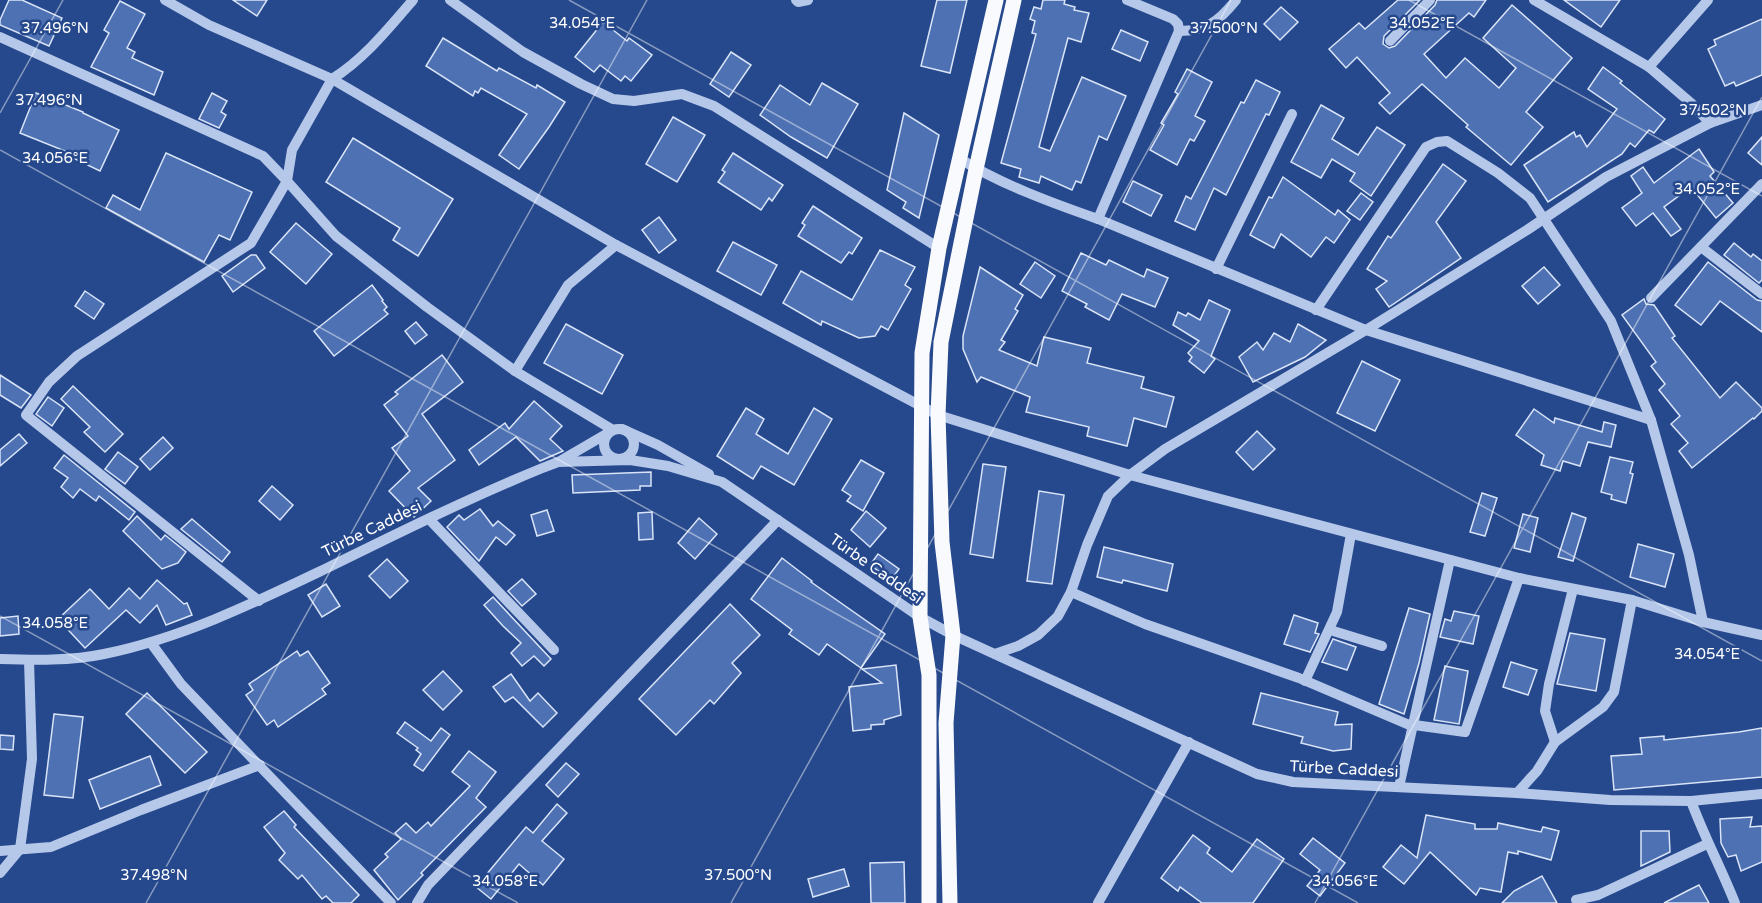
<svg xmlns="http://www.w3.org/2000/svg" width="1762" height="903" font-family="'Varela Round',sans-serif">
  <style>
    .building { fill: #4e71b3; stroke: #d9e4f8; stroke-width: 1.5 }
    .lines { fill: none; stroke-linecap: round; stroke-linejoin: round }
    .minor { stroke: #b5c8ea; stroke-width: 10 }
    .major { stroke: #f9fafe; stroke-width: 15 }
    .ticks { fill: none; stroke: #fff; stroke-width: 1.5; stroke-opacity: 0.45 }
    .labels { text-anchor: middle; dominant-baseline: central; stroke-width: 5; stroke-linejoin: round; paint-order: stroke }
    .street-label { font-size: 16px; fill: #fff; stroke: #26488c }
    .ticks-label { font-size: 15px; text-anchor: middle; fill: #fff; stroke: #26488c; stroke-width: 5; stroke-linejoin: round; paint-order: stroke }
  </style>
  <rect width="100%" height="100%" fill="#26488c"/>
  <g class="building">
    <polygon points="9,0 22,0 62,18 49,46 0,25 0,20"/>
    <polygon points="233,0 267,0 257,16"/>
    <polygon points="937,0 967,0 950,73 921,66"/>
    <polygon points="1043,0 1065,0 1064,4 1075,7 1074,10 1089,13 1081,42 1068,38 1039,147 1050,151 1082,77 1126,96 1107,140 1099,136 1081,183 1076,181 1072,190 1041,176 1039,183 1019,177 1021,169 1001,163 1036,34 1032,33 1035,21 1030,19 1034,7 1041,9"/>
    <polygon points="1398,0 1420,0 1384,36 1383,44 1389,48 1395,46 1435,5 1437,0 1486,0 1474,17 1469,13 1424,54 1446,78 1465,58 1499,88 1516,68 1483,38 1512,5 1572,58 1526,112 1543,127 1511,165 1466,127 1468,125 1422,84 1390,114 1379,103 1390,93 1357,57 1346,68 1329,49 1359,23 1365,29"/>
    <polygon points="1564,0 1620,0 1601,27"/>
    <polygon points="120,1 145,14 127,48 135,52 132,58 163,72 154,95 91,67 109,33 104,30"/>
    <polygon points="1281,7 1298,22 1280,40 1264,24"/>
    <polygon points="1762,19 1762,75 1736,86 1734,82 1725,86 1708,49 1716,45 1714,40"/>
    <polygon points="603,22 627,41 629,38 652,55 631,81 625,76 621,81 600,65 594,72 575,57"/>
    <polygon points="1121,30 1148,42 1140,61 1112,49"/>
    <polygon points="443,38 497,71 499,68 536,88 537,85 565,102 549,127 519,169 499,155 527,114 481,88 478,93 475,91 473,96 426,66"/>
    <polygon points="731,52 751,65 729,97 710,84"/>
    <polygon points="1603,67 1622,81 1620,83 1665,119 1654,133 1649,130 1635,147 1630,143 1622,154 1548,202 1524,165 1574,132 1576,137 1580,135 1587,147 1617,109 1588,89"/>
    <polygon points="1187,69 1212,82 1195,116 1205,121 1194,141 1190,139 1177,165 1150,150 1164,125 1161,123 1178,94 1175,92"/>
    <polygon points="1256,80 1280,92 1269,115 1266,114 1226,195 1214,188 1195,230 1175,221 1186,196 1191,199 1241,102 1244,103"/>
    <polygon points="822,83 858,104 827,158 791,137 760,115 780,85 810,105"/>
    <polygon points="36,93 83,112 83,113 119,130 100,171 73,158 75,155 20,133"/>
    <polygon points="212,93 227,101 221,112 226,115 219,128 199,119"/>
    <polygon points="1321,105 1344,118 1332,139 1358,155 1377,127 1405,145 1371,196 1350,181 1355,173 1332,159 1321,178 1291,162"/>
    <polygon points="904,113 939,135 919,218 903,208 906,202 887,190"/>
    <polygon points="673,117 705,135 677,182 646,164"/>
    <polygon points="1762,137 1762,165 1748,153"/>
    <polygon points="353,138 453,199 418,256 393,240 400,228 326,182"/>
    <polygon points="1699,149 1714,172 1710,176 1733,203 1716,218 1691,187 1664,207 1681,229 1671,236 1653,213 1636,226 1622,208 1642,193 1631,176 1643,167 1654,183"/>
    <polygon points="166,153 252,192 230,240 219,235 204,262 106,208 113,195 140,210"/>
    <polygon points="733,153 783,185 772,201 769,198 761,210 718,182 725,172 722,170"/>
    <polygon points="1443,164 1466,181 1436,222 1461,258 1389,307 1376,289 1387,281 1367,269 1388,236 1391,238"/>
    <polygon points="1283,177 1335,215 1338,210 1350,220 1334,243 1326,237 1311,257 1281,234 1274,248 1250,235 1269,197 1272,198"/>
    <polygon points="1133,181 1162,195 1151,216 1123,202"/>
    <polygon points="1361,193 1373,202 1360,220 1347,211"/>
    <polygon points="813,206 862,238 852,254 849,252 841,263 798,236 805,225 802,223"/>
    <polygon points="659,217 676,240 659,253 642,230"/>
    <polygon points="296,223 332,254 306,284 270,252"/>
    <polygon points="733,242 777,265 761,295 717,271"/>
    <polygon points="1734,243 1751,257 1753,254 1762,261 1762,280 1759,283 1724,255"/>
    <polygon points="880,250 915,267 905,285 911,289 888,330 881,326 875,336 859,338 822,321 821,325 783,303 801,271 852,300"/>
    <polygon points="1081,253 1106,265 1109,260 1144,277 1147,269 1168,278 1155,307 1122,294 1109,320 1085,307 1087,304 1062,291"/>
    <polygon points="251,255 256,255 265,268 233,292 222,276"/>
    <polygon points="1035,262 1055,276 1041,298 1020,284"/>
    <polygon points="1708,262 1757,300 1762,301 1762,332 1720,301 1701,325 1675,305"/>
    <polygon points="980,267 1023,295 1015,309 1018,311 1001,340 1005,342 999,350 1037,366 1044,337 1091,348 1087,363 1144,377 1141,388 1174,397 1166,427 1134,418 1127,446 1087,436 1089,427 1026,412 1030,397 981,377 977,382 963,349 963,336"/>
    <polygon points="1544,267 1560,285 1538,304 1522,286"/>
    <polygon points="372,285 383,300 382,301 387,307 384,310 388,314 334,356 314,331"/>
    <polygon points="85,291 104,304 94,319 75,306"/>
    <polygon points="1644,299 1646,304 1654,305 1675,336 1672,338 1720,398 1736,382 1762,408 1762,411 1754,419 1753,418 1692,468 1679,451 1688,443 1671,424 1680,416 1659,390 1665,384 1651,366 1656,362 1622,315"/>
    <polygon points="1209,300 1230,310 1211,356 1215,359 1204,373 1189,361 1192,357 1188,353 1199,341 1173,325 1178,312 1186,316 1188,313 1200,320"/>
    <polygon points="416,322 427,335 415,344 405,331"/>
    <polygon points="566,324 623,355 602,394 544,363"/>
    <polygon points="1298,324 1326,340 1305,357 1253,382 1239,357 1257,342 1263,350 1274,333 1290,342"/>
    <polygon points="442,355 463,382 422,414 455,460 418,488 431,501 414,517 389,491 410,471 392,448 408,436 384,405 398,394 395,392"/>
    <polygon points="1362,361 1400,380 1375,431 1337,413"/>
    <polygon points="0,375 31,395 21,408 0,395"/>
    <polygon points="73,386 123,434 105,452 84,432 90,427 61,399"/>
    <polygon points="48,397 64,408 52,426 36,414"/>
    <polygon points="534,401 562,426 550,439 563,451 540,461 516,437 479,465 469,450 505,423 509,429"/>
    <polygon points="746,408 764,419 756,434 788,454 814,408 832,419 794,485 761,466 753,479 717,456"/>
    <polygon points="1534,409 1554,423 1555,418 1602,432 1604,422 1616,425 1611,447 1588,442 1580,466 1563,461 1560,471 1541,465 1544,455 1516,435"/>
    <polygon points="1257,431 1275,449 1253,470 1236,452"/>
    <polygon points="19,434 27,443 0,466 0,450"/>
    <polygon points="163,437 173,448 150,470 140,459"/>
    <polygon points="118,452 138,467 125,484 105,469"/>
    <polygon points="64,455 135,512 129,520 99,496 96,501 80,489 73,498 61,487 68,478 54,468"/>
    <polygon points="1610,457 1633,462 1630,473 1633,474 1626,503 1611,499 1612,495 1601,492"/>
    <polygon points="861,460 884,473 863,511 847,501 851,496 842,490"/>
    <polygon points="983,464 1006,467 993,558 970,554"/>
    <polygon points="651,472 651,486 640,486 640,490 573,493 572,475"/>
    <polygon points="272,486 293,505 280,520 259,501"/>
    <polygon points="1039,491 1064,495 1052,584 1027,581"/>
    <polygon points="1482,493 1497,498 1485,536 1470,532"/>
    <polygon points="480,509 493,526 498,521 515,535 506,545 496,537 479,561 447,527 459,515 464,520"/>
    <polygon points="547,510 554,531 537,536 531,515"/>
    <polygon points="866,511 886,528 870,547 851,530"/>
    <polygon points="652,512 653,539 639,540 638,513"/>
    <polygon points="1572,513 1586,518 1573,561 1558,557"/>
    <polygon points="1523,514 1538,518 1530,552 1514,548"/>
    <polygon points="137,516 161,540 165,535 186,552 178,563 162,569 123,531"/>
    <polygon points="699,518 717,534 695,559 678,543"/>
    <polygon points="192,519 230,552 222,562 181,529"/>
    <polygon points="1638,544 1674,554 1665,587 1630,577"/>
    <polygon points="1104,547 1173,564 1167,591 1123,580 1122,583 1097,577"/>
    <polygon points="878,554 899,569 891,580 870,565"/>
    <polygon points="782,558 812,581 811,582 885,634 861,668 827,644 819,655 789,634 792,630 751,599"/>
    <polygon points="387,559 408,581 390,598 369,576"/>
    <polygon points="522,579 536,594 522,606 508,591"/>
    <polygon points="157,580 184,604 187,603 192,615 166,625 157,605 140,623 126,610 85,648 58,619 90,589 109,609 129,588 140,599"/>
    <polygon points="326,584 340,606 322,617 308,595"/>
    <polygon points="493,597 551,659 544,666 534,656 522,666 511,653 521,643 503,626 484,605"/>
    <polygon points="730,604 760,635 732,663 741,673 714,704 710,700 676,735 639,699"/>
    <polygon points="1409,608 1430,614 1419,663 1404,714 1379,704"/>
    <polygon points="1454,611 1479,616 1473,644 1440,637 1445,619 1451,621"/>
    <polygon points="1294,615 1318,623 1315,633 1319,634 1310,652 1284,644"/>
    <polygon points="18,616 19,634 0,636 0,618"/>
    <polygon points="1570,633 1605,639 1596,691 1557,684"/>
    <polygon points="1333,639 1356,647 1347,670 1322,662"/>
    <polygon points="297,651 300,656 308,651 330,683 322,689 326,694 278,727 274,720 267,725 246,695 253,690 249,684"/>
    <polygon points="1511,662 1537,670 1528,695 1503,687"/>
    <polygon points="896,665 901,715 884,720 884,724 871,725 871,729 853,731 849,687 882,683 862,669"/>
    <polygon points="1445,666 1468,671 1459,724 1434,720"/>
    <polygon points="443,671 462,691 443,710 423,690"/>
    <polygon points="511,674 530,701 538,693 557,713 543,727 513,697 505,702 493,687"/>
    <polygon points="147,693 207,752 185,773 126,714"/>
    <polygon points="1261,693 1338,712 1335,725 1352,724 1351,749 1333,751 1301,743 1303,737 1253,724"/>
    <polygon points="54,714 83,717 73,798 44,795"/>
    <polygon points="405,722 431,741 441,728 450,735 423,771 414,765 421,754 416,750 418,748 397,733"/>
    <polygon points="1762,728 1762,777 1614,790 1611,756 1642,754 1640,738 1664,736 1664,740 1739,732"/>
    <polygon points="0,735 14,736 13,750 0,749"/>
    <polygon points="469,751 496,772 476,798 486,807 421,873 423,875 398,900 374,870 388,857 385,854 401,839 395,833 406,823 416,833 428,822 431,826 470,786 452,772"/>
    <polygon points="150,756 161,785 100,809 89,780"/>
    <polygon points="566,763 579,774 558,797 546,785"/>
    <polygon points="557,804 567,813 542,841 564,859 543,885 519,864 491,899 476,887 526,827 533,833"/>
    <polygon points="284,811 296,825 294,827 359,895 351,903 333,903 326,896 322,899 302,875 298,879 279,860 285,853 264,827"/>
    <polygon points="1426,815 1475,824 1475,829 1497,829 1498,823 1541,832 1543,827 1559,831 1551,860 1518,851 1518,854 1508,852 1501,892 1480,888 1476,895 1430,852 1404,884 1383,867 1401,845 1417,858"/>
    <polygon points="1752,817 1750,827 1762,826 1762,862 1741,871 1736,855 1728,857 1721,843 1720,819"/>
    <polygon points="1641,831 1669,831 1670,852 1641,866"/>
    <polygon points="1193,835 1210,848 1207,853 1232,872 1257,839 1284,859 1253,903 1202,903 1180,887 1178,891 1161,878"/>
    <polygon points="1313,838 1345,863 1320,896 1307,886 1320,870 1300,854"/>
    <polygon points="904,862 905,903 871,903 870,863"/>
    <polygon points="844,869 849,886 813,897 808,879"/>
    <polygon points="1542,876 1557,903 1502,903 1514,891"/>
    <polygon points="1699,885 1709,903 1664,903 1689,890"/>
  </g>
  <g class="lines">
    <g class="minor">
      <polyline points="165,0 209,25 332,79 292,150 287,181 336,236 427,307 515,371 613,430"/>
      <path d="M413,0C388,29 364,59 332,79L616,245L938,415L1130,475L1519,578L1632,600L1703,622L1762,635"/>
      <polyline points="450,0 523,52 581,84 613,99 634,101 682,94 714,106 939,248"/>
      <polyline points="796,0 798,2 808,0"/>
      <polyline points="1534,0 1649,67 1691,103 1710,123"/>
      <path d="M1179,31C1207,31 1219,21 1236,0"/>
      <polyline points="0,37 263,156 287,181 251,243 77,356 49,382 26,415 259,601"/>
      <polyline points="1390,41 1430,0"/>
      <polyline points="1649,67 1708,0"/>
      <path d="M959,158C997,183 1055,204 1098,219L1366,330L1651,420"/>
      <polyline points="1098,219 1179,31 1178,24 1173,19 1127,0"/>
      <polyline points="1701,247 1762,294"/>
      <polyline points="1216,269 1292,114"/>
      <polyline points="1651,298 1762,184"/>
      <polyline points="1316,310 1426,147 1437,142 1447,141 1498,173 1530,198 1611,321 1651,420 1689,555 1703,622"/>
      <polyline points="515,371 568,285 616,245"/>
      <circle cx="619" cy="444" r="15"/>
      <polyline points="622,429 658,445 709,474"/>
      <polyline points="560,461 608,433"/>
      <polyline points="429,519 554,650"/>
      <polyline points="1071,592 1145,624 1299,678 1407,724 1465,732 1519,578"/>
      <polyline points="1330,630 1382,646"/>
      <polyline points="151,643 181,684 391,903"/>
      <polyline points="995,654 1018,646 1038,635 1058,616 1071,592 1087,545 1108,496 1130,475 1165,449 1366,330 1527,230 1606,177 1710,123 1762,105"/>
      <path d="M0,659C34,660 71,661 104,654C182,638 254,603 325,569C396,534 467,499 540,469L558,462L630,460L668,466L722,482L920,617L953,635L1257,774L1293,782L1517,793L1610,800L1691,801L1762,794"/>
      <polyline points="1305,681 1337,612 1351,534"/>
      <polyline points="1555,742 1545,711 1549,684 1573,589"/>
      <polyline points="1399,787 1450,560"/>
      <polyline points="1517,793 1537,771 1555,742 1603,707 1614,692 1632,600"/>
      <path d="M1691,801C1704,836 1721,868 1735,903"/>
      <polyline points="0,851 51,847 141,810 260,765"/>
      <polyline points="0,873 20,849 32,759 29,660"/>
      <polyline points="1576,900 1598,895 1707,844"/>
      <polyline points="417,903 428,885 778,520"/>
      <polyline points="1098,903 1189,742"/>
    </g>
    <g class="major">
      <polyline points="929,903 929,675 920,617 922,353 939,248 996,0"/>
      <polyline points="950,903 946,723 953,635 942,542 938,415 941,342 976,169 1014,0"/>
    </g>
  </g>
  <path class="ticks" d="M569,0L1762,661M1409,0L1762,196M0,113L63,0M0,150L1358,903M0,616L518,903M146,903L647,0M731,903L1231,0M1315,903L1762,97"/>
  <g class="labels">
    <g class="street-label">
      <text transform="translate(372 529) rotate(-26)">Türbe Caddesi</text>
      <text transform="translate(876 569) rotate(35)">Türbe Caddesi</text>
      <text transform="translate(1344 769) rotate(3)">Türbe Caddesi</text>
    </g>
  </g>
  <g class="ticks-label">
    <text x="582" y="28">34.054°E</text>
    <text x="1422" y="28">34.052°E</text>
    <text x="55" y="33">37.496°N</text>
    <text x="1224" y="33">37.500°N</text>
    <text x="49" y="105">37.496°N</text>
    <text x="1713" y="115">37.502°N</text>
    <text x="55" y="163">34.056°E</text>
    <text x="1707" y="194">34.052°E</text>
    <text x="55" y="628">34.058°E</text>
    <text x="1707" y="659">34.054°E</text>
    <text x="154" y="880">37.498°N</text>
    <text x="738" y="880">37.500°N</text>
    <text x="505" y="886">34.058°E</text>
    <text x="1345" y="886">34.056°E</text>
  </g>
</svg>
